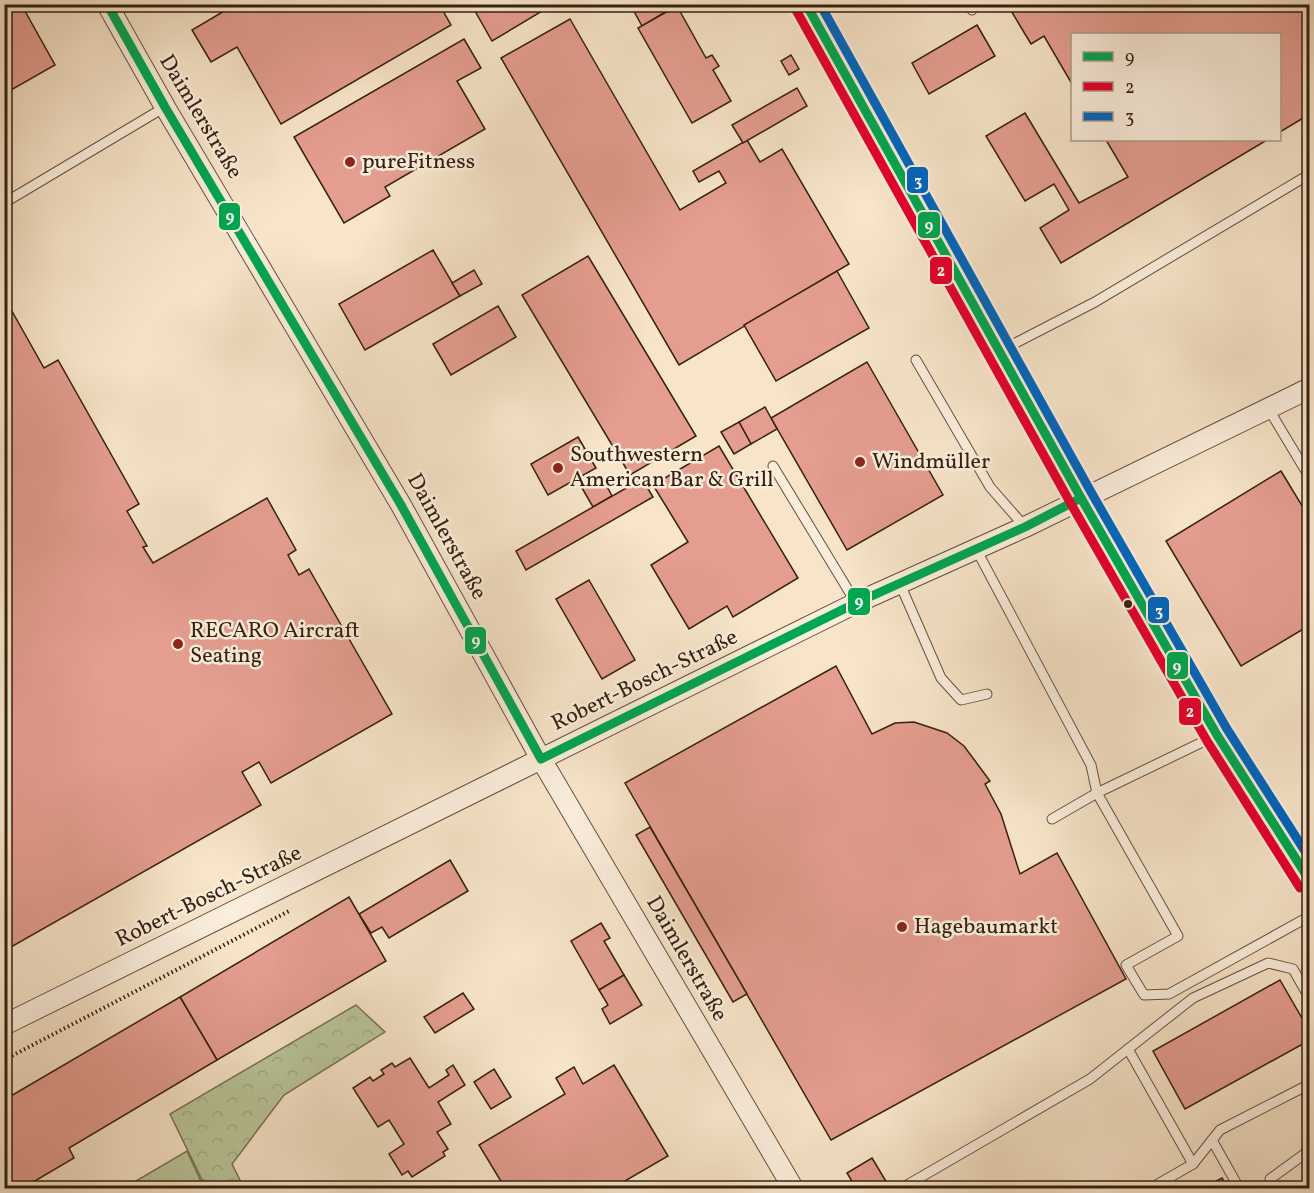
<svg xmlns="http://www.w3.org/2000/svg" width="1314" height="1193" font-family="Vollkorn,serif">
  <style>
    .green { fill: #b9c599; stroke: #777254; stroke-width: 1.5 }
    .forest { fill: url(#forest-crowns); stroke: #777254; stroke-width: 1.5 }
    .building { fill: #e49d8f; stroke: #35200f; stroke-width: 1.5 }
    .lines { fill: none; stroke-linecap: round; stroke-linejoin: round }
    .service-casing { stroke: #66513e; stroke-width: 11 }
    .minor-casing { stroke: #66513e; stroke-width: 22 }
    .path { stroke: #35200f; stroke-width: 4; stroke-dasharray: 1.5 3; stroke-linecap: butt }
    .service { stroke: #faeddc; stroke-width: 9 }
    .minor { stroke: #faeddc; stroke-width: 20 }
    .bus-1-casing { stroke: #faeddc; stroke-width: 14 }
    .bus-2-casing { stroke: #faeddc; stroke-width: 14 }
    .bus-3-casing { stroke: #faeddc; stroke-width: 14 }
    .bus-1 { stroke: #00a651; stroke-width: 9 }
    .bus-2 { stroke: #e4002b; stroke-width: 9 }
    .bus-3 { stroke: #0065bd; stroke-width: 9 }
    .poi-dot { fill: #8f2418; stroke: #faeddc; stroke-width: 2 }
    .bus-dot { fill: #35200f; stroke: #faeddc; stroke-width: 2 }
    .labels { text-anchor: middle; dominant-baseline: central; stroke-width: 5; stroke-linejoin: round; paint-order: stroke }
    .street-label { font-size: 22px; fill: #35200f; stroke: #faeddc }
    .poi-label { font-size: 22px; fill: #35200f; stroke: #faeddc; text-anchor: start }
    .line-badge { stroke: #faeddc; stroke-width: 2 }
    .badge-label { font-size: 16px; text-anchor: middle; font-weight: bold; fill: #fff }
  </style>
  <defs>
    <pattern id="forest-crowns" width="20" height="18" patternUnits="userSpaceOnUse" patternTransform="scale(1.5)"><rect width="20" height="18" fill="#b9c599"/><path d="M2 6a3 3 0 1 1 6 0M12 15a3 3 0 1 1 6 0" fill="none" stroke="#a0a983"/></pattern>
  </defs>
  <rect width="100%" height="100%" fill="#f7e4c9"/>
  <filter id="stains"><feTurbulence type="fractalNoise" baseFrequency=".00333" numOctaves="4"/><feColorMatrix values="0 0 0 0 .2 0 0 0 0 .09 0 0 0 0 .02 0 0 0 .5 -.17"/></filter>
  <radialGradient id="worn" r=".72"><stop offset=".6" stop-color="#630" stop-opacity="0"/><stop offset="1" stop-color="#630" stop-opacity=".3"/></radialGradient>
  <polygon class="green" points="187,1151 204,1188 124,1188"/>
  <polygon class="forest" points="356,1005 385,1032 284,1095 232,1164 244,1188 206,1188 170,1114"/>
  <g class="building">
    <polygon points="4,4 21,4 55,65 4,94"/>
    <polygon points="236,4 439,4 451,25 281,124 237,47 211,62 192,30"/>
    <polygon points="471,4 554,4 492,41"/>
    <polygon points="630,4 670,4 672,8 642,26"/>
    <polygon points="1007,4 1310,4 1310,114 1280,132 1280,34 1072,34 1072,84 1044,36 1031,44"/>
    <polygon points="677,6 706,58 712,55 719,66 713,70 731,101 692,123 638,28"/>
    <polygon points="570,19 680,210 726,183 719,171 699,182 693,171 747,140 760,162 782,149 849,264 679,365 501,58"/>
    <polygon points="977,25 995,56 929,94 912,63"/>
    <polygon points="464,39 481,68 457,81 485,129 385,187 390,196 344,223 294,137"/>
    <polygon points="791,55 799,69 789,75 781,61"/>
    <polygon points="797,88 807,106 743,143 732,125"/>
    <polygon points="1025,113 1079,203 1128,177 1106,140 1267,140 1061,263 1040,228 1069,210 1054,184 1025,201 986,136"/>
    <polygon points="433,250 460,296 365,350 339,304"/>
    <polygon points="588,256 696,436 630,475 522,295"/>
    <polygon points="474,270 482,284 460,296 452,283"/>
    <polygon points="837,271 869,328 776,381 744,325"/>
    <polygon points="4,297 44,368 58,360 139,504 127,511 147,546 143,547 153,563 267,498 296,550 288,555 299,575 309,569 392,714 271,783 259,762 242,772 261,805 4,951"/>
    <polygon points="498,306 516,337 451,375 433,344"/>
    <polygon points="867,362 943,495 847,550 771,418"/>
    <polygon points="765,407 777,429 751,444 739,422"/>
    <polygon points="739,422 751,444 734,454 721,432"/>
    <polygon points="578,437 596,468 548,495 531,464"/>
    <polygon points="719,446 798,578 733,617 727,606 689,629 651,565 688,542 653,485"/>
    <polygon points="1281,471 1310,519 1310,625 1241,666 1166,541"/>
    <polygon points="602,477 612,496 593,507 582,488"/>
    <polygon points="642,479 653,497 526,570 516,551"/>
    <polygon points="589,580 635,660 602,679 556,599"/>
    <polygon points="836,666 872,734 895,723 914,722 947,733 964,746 990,781 985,784 1001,814 1020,874 1057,853 1126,979 831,1140 625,783"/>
    <polygon points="650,827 747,994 733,1002 636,835"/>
    <polygon points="450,860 468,891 389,938 382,927 371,933 359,914"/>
    <polygon points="349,897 386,961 217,1060 180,997"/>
    <polygon points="601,923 610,938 604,941 624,975 599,990 571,941"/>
    <polygon points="624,975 642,1005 610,1024 602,1009 608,1005 599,990"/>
    <polygon points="1280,980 1310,1032 1310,1040 1185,1109 1153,1051"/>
    <polygon points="463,993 474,1009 435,1033 424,1017"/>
    <polygon points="180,997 217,1060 69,1148 74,1158 23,1188 15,1188 4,1171 4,1100"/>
    <polygon points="410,1058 429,1088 449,1075 446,1070 453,1065 465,1085 438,1102 451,1124 437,1132 448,1149 443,1152 445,1156 412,1177 408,1171 402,1175 389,1154 404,1144 389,1120 378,1127 353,1088 370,1077 373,1081 384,1074 381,1070 392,1063 395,1067"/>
    <polygon points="614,1065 668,1156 613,1188 505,1188 479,1145 565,1094 556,1078 574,1067 583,1084"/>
    <polygon points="494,1069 511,1097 491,1109 474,1082"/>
    <polygon points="872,1158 890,1188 856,1188 847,1173"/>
    <polygon points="1222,1178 1228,1188 1203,1188"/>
  </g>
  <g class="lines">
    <defs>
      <g id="service">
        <polyline points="968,4 972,10"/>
        <polyline points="4,203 165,107"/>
        <polyline points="998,352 1095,302 1310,174"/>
        <polyline points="916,360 990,487 1025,527"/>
        <polyline points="1268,408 1310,478"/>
        <polyline points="773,466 856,603"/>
        <polyline points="976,549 1091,765 1097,793 1178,936 1126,965 1144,995 1169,994 1310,916"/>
        <polyline points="900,584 941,678 961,700 987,694"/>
        <polyline points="1052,819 1097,793 1217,735"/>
        <polyline points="1128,1049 1193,998 1268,963 1293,969 1310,999"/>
        <polyline points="1212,1140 1239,1188"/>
        <polyline points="1270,1179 1310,1150"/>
        <polyline points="902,1188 1090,1079 1128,1049 1193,1164"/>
        <polyline points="1151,1188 1193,1164 1220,1130 1310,1084"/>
      </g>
      <g id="minor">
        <polyline points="107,4 165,107 401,505 541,759 793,1188"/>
        <polyline points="806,4 1081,498 1217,735 1310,882"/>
        <polyline points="4,1025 856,603 1025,527 1310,388"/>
      </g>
    </defs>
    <use href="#service" class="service-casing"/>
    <use href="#minor" class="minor-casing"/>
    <polyline class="path" points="4,1060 291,910"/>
    <use href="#service" class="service"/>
    <use href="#minor" class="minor"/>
    <defs>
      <g id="bus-1">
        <polyline points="107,4 165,107 401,505 541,759 856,603 1025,527 1081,498"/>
        <polyline points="806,4 1081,498 1217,735 1310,881"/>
      </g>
      <polyline id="bus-2" points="796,10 1071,504 1207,741 1300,888"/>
      <polyline id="bus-3" points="820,4 1091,492 1227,729 1310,859"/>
    </defs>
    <use href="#bus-1" class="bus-1-casing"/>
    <use href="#bus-2" class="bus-2-casing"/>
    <use href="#bus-3" class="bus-3-casing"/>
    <use href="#bus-1" class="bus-1"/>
    <use href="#bus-2" class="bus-2"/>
    <use href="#bus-3" class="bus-3"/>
  </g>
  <g class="poi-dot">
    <circle cx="350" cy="162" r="6"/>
    <circle cx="860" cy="462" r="6"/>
    <circle cx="558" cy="468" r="6"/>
    <circle cx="178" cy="644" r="6"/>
    <circle cx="902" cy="927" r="6"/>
  </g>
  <circle class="bus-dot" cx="1128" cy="604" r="5"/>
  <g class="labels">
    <g class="street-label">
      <text transform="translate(200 117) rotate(59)">Daimlerstraße</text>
      <text transform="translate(446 537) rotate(61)">Daimlerstraße</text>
      <text transform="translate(645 681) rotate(-26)">Robert-Bosch-Straße</text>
      <text transform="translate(209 897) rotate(-26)">Robert-Bosch-Straße</text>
      <text transform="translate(686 959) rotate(60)">Daimlerstraße</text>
    </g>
    <g class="poi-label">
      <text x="362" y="162">pureFitness</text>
      <text x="570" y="455">Southwestern<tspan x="570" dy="25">American Bar &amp; Grill</tspan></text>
      <text x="872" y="462">Windmüller</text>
      <text x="190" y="631">RECARO Aircraft<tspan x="190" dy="25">Seating</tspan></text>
      <text x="914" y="927">Hagebaumarkt</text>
    </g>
  </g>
  <g class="line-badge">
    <rect x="906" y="166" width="23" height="28" rx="6" fill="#0065bd"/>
    <rect x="218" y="202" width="23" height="29" rx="6" fill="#00a651"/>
    <rect x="917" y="211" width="24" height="28" rx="6" fill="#00a651"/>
    <rect x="929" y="256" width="24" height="29" rx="6" fill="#e4002b"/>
    <rect x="847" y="587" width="24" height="29" rx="6" fill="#00a651"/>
    <rect x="1147" y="596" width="23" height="28" rx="6" fill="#0065bd"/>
    <rect x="464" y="626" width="23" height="29" rx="6" fill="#00a651"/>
    <rect x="1166" y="651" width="23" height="29" rx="6" fill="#00a651"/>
    <rect x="1178" y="697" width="24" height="29" rx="6" fill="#e4002b"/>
  </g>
  <g class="badge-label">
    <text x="918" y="186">3</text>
    <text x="230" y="222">9</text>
    <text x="929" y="231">9</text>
    <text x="941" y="276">2</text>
    <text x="859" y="607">9</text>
    <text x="1159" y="616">3</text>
    <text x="476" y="646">9</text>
    <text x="1177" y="672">9</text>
    <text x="1190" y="717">2</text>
  </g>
  <rect width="1314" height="1193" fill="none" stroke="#f7e4c9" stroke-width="24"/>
  <rect x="6" y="6" width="1302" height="1181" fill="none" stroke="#35200f" stroke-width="3"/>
  <rect x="12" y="12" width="1290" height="1169" fill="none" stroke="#35200f" stroke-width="1.5"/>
  <rect x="1071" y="33" width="210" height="108" fill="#faeddc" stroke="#ab9b8a" stroke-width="1.5"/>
  <rect x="1083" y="52" width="30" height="9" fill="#00a651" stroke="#ab9b8a" stroke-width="1.5"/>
  <text x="1125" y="63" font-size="18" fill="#35200f">9</text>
  <rect x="1083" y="82" width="30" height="9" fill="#e4002b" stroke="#ab9b8a" stroke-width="1.5"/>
  <text x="1125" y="93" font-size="18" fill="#35200f">2</text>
  <rect x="1083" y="112" width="30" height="9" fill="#0065bd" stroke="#ab9b8a" stroke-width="1.5"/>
  <text x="1125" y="123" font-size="18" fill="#35200f">3</text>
  <rect width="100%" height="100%" filter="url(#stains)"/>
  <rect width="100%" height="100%" fill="url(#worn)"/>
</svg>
